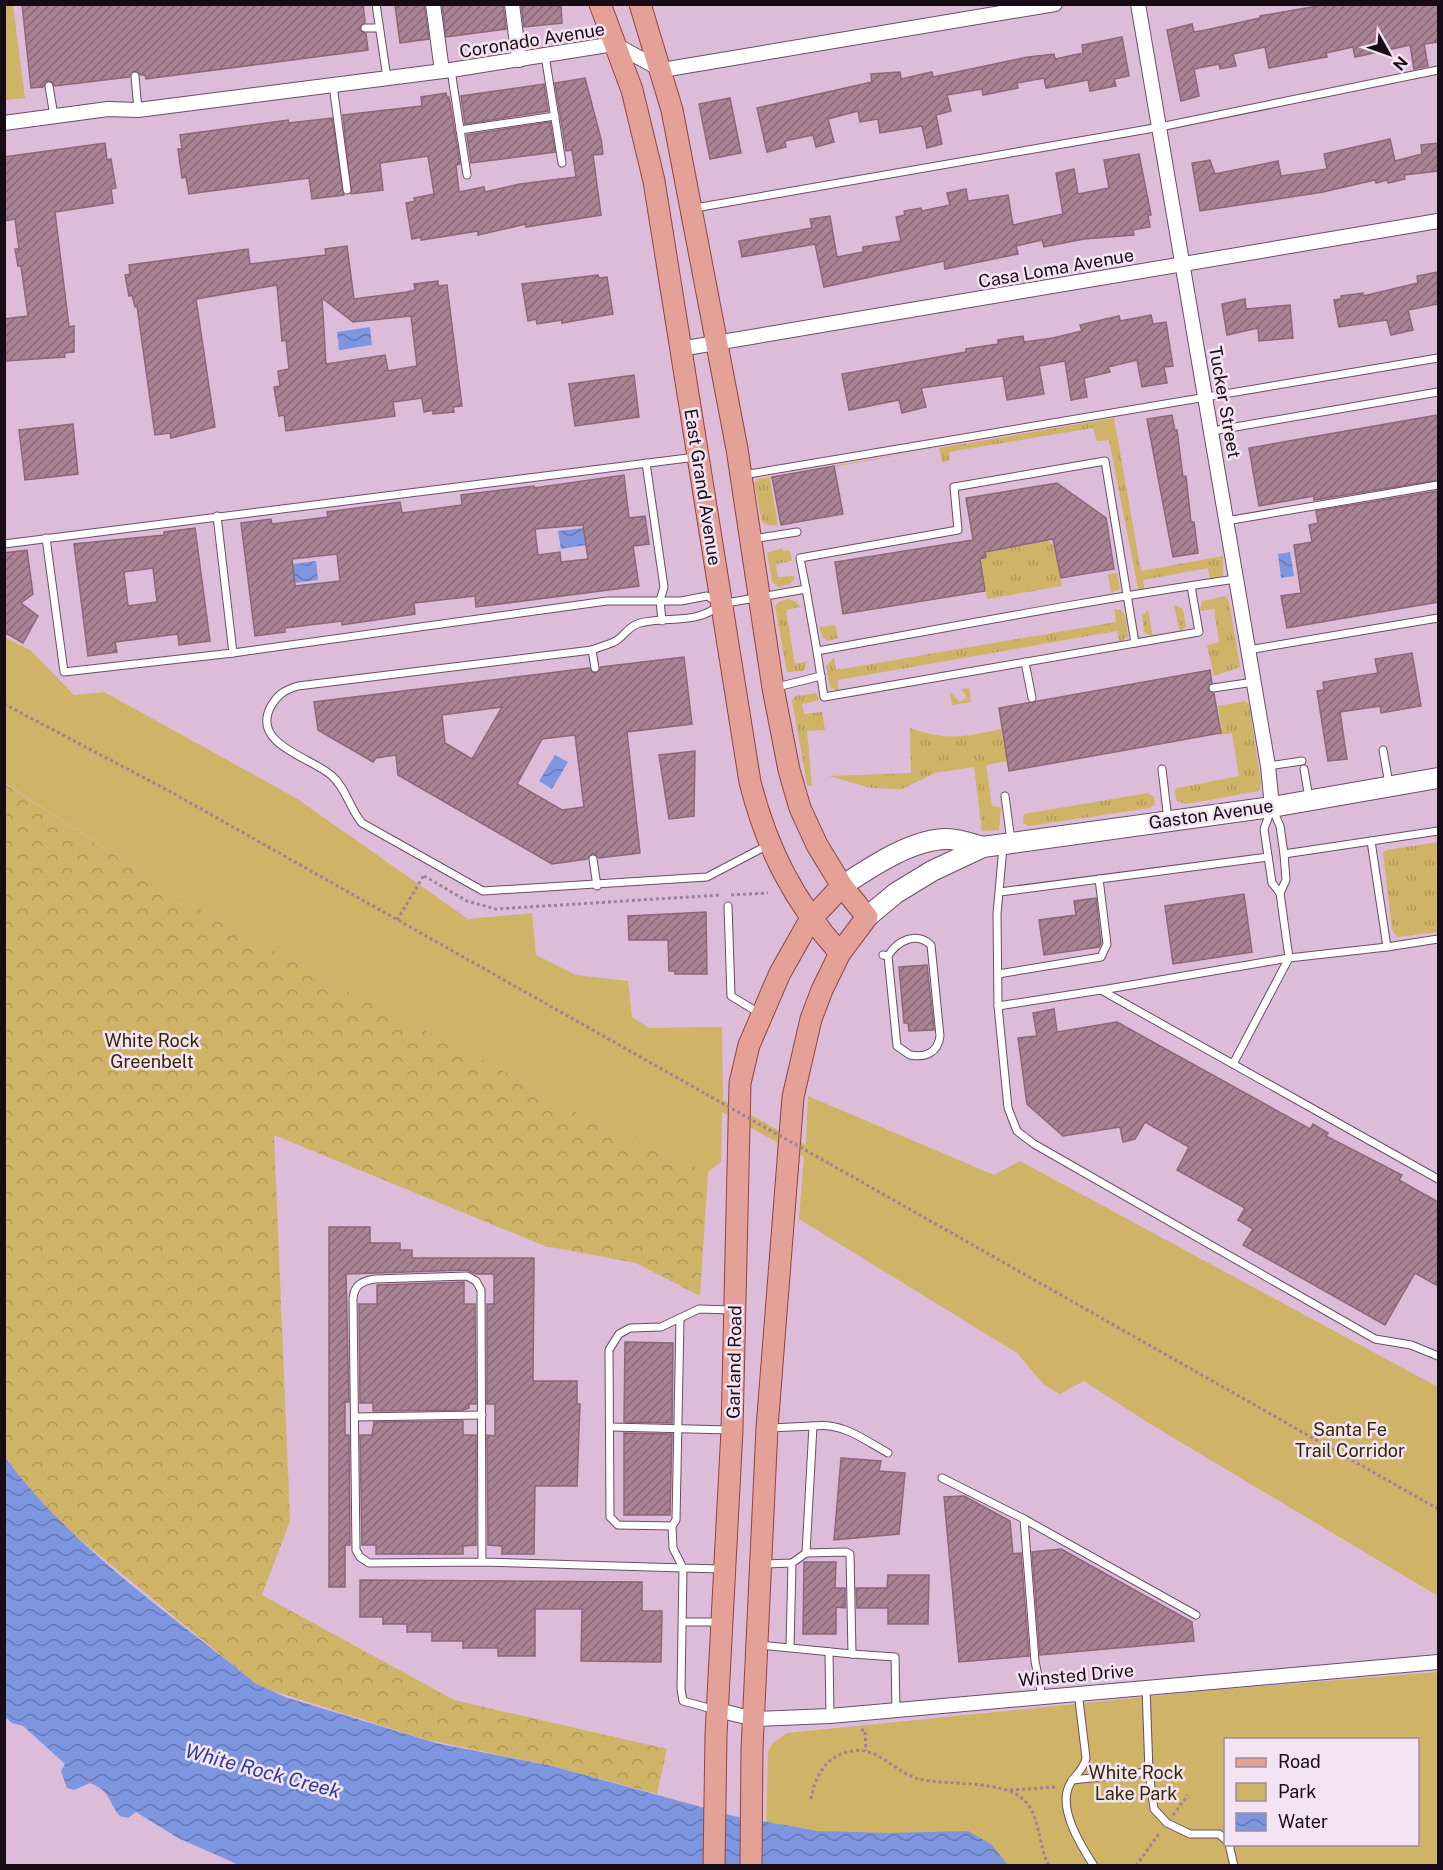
<svg xmlns="http://www.w3.org/2000/svg" width="1443" height="1870" font-family="'Public Sans',sans-serif">
  <style>
    .grass { fill: url(#grass-tufts) }
    .forest { fill: url(#forest-crowns) }
    .park { fill: #cfb367; fill-rule: evenodd }
    .water { fill: url(#water-waves) }
    .building { fill: url(#building-hatch); stroke: #8d6778; stroke-width: 1.5; fill-rule: evenodd }
    .lines { fill: none; stroke-linecap: round; stroke-linejoin: round }
    .lane-casing { stroke: #694d66; stroke-width: 9 }
    .street-casing { stroke: #694d66; stroke-width: 16 }
    .secondary-casing { stroke: #694d66; stroke-width: 22 }
    .primary-casing { stroke: #91443d; stroke-width: 23 }
    .path { stroke: #9c8299; stroke-width: 3; stroke-dasharray: 3 3; stroke-linecap: butt }
    .lane { stroke: #fff; stroke-width: 7 }
    .street { stroke: #fff; stroke-width: 14 }
    .secondary { stroke: #fff; stroke-width: 20 }
    .primary { stroke: #e4a197; stroke-width: 21 }
    .path-bridge { stroke: #9c8299; stroke-width: 3; stroke-dasharray: 3 3; stroke-linecap: butt }
    .labels { text-anchor: middle; dominant-baseline: central; stroke-width: 5; stroke-linejoin: round; paint-order: stroke }
    .street-label { font-size: 18px; fill: #170b15; stroke: #f4e3f2 }
    .park-label { font-size: 18px; fill: #342801; stroke: #f4e3f2 }
    .water-label { font-size: 20px; font-style: italic; fill: #2c3d93; stroke: #f4e3f2 }
  </style>
  <defs>
    <pattern id="grass-tufts" width="24" height="20" patternUnits="userSpaceOnUse" patternTransform="scale(1.5)"><rect width="24" height="20" fill="#cfb367"/><path d="M3 7l-1-3M5 7V3M7 7l1-3M15 17l-1-3M17 17v-4M19 17l1-3" fill="none" stroke="#b19958"/></pattern>
    <pattern id="forest-crowns" width="20" height="18" patternUnits="userSpaceOnUse" patternTransform="scale(1.5)"><rect width="20" height="18" fill="#cfb367"/><path d="M2 6a3 3 0 1 1 6 0M12 15a3 3 0 1 1 6 0" fill="none" stroke="#b19958"/></pattern>
    <pattern id="water-waves" width="16" height="10" patternUnits="userSpaceOnUse" patternTransform="scale(1.5)"><rect width="16" height="10" fill="#7e96e0"/><path d="M0 5q4-4 8 0t8 0" fill="none" stroke="#6679b4"/></pattern>
    <pattern id="building-hatch" width="6" height="6" patternUnits="userSpaceOnUse" patternTransform="scale(1.5)"><rect width="6" height="6" fill="#aa8394"/><path d="M-1 1l2-2M0 6l6-6M5 7l2-2" fill="none" stroke="#896978"/></pattern>
  </defs>
  <rect width="100%" height="100%" fill="#ddbcd9"/>
  <g class="grass">
    <polygon points="1114,418 1141,571 1223,556 1223,576 1210,579 1208,568 1143,580 1145,592 1139,593 1109,440 1097,441 1093,428 949,452 950,460 942,462 939,448"/>
    <polygon points="925,450 770,479 778,526 767,525 762,522 754,483 758,479"/>
    <polygon points="1048,541 1054,546 1062,586 987,599 979,553"/>
    <polygon points="782,548 783,551 790,550 792,561 776,564 778,577 793,576 794,579 790,584 778,587 772,581 767,553"/>
    <polygon points="1117,573 1120,589 1111,593 1108,574"/>
    <polygon points="1225,596 1229,601 1240,667 1214,676 1207,645 1219,642 1214,609 1200,611 1202,601"/>
    <polygon points="789,599 796,602 800,607 786,610 795,664 808,661 803,671 787,672 775,606 780,601"/>
    <polygon points="1174,605 1183,609 1186,626 1180,632"/>
    <polygon points="1114,609 1121,610 1125,615 1128,636 1120,643 1117,631 838,680 839,692 830,687 826,666 834,657 836,670 1116,622"/>
    <polygon points="1148,610 1153,637 1144,632 1142,616"/>
    <polygon points="835,625 838,638 829,641 823,638 819,627"/>
    <polygon points="969,688 971,702 952,705 950,692 960,702 967,697 961,689"/>
    <polygon points="817,693 819,700 802,704 804,714 822,712 825,730 807,731 812,786 807,785 792,700 796,696"/>
    <polygon points="1245,701 1249,704 1261,782 1260,791 1186,804 1177,801 1174,790 1177,788 1239,776 1232,733 1219,735 1218,729 1222,728 1218,706"/>
    <path d="M910,728C946,741 964,737 1001,729L1007,761L986,765L992,806L1001,807L999,830L982,831L974,767L935,773L902,789L871,788L829,776L911,773Z"/>
    <polygon points="1148,793 1154,797 1155,805 1150,808 1029,826 1023,823 1024,814"/>
    <polygon points="1438,842 1438,932 1397,937 1392,930 1383,853 1386,850"/>
  </g>
  <polygon class="forest" points="4,783 183,899 328,981 467,1051 623,1138 708,1172 700,1296 636,1263 545,1246 274,1135 290,1521 262,1595 454,1700 667,1749 657,1794 552,1766 424,1739 270,1690 255,1683 59,1522 32,1494 5,1456"/>
  <g class="park">
    <polygon points="4,5 13,5 25,98 5,100"/>
    <polygon points="4,637 30,650 74,695 104,692 296,798 468,919 532,913 536,955 576,975 628,981 632,1017 649,1028 722,1027 723,1100 806,1145 808,1096 994,1175 1020,1161 1438,1387 1438,1596 1147,1422 1084,1381 1060,1394 1044,1385 1017,1353 799,1219 804,1157 722,1112 721,1162 708,1172 623,1138 467,1051 328,981 183,899 5,783"/>
    <path d="M1438,1672V1865L765,1866L768,1752L772,1744L787,1733L1214,1690ZM1226,1740H1418V1844H1226Z"/>
  </g>
  <g class="water">
    <polygon points="370,327 372,345 339,350 337,332"/>
    <polygon points="584,528 586,545 561,549 558,531"/>
    <polygon points="1290,552 1294,576 1281,578 1278,554"/>
    <polygon points="316,561 318,580 294,583 292,564"/>
    <polygon points="555,755 568,762 552,789 539,781"/>
    <path d="M4,1456C71,1547 168,1612 255,1683L285,1697L436,1743L552,1766L734,1816L818,1831L889,1833L968,1831L991,1844L1008,1865H239L178,1838L136,1812L128,1818L120,1816C107,1801 112,1792 90,1783L74,1790L67,1788L61,1771L65,1764L23,1726L12,1723L5,1717Z"/>
  </g>
  <g class="building">
    <polygon points="22,4 363,4 365,22 359,29 366,34 368,50 146,79 145,75 141,75 134,71 129,77 55,86 49,80 43,87 31,88"/>
    <polygon points="402,4 424,4 429,39 400,43 395,5"/>
    <polygon points="442,4 503,4 506,29 446,37"/>
    <polygon points="521,4 561,6 562,23 524,27"/>
    <polygon points="1329,4 1438,4 1438,42 1424,44 1428,66 1414,69 1410,45 1355,57 1353,47 1326,53 1327,57 1269,68 1265,47 1233,54 1236,66 1220,69 1219,64 1194,69 1199,96 1181,101 1167,30 1192,24 1194,32 1206,30 1260,18 1260,16"/>
    <polygon points="1122,37 1129,76 1114,79 1116,86 1090,91 1088,80 1046,88 1044,78 1017,83 1018,88 983,95 982,89 947,95 951,111 936,115 942,144 927,148 922,126 880,133 878,119 860,122 858,111 828,119 834,142 816,147 813,135 785,141 786,147 767,152 757,108 872,82 871,74 900,72 901,79 932,72 933,77 1028,57 1054,54 1055,59 1083,53 1082,45"/>
    <polygon points="585,78 601,139 603,154 593,155 601,215 526,227 526,224 478,235 478,231 421,240 421,237 412,239 406,203 415,201 414,198 434,194 428,156 380,163 383,190 351,194 343,115 422,106 421,97 446,93 447,98 449,97 460,164 456,165 459,192 484,187 485,192 520,184 576,177 572,150 566,151 555,83"/>
    <polygon points="544,84 548,111 465,124 461,96"/>
    <polygon points="730,98 741,153 710,159 699,104"/>
    <polygon points="332,118 344,195 312,199 309,178 189,194 186,177 182,178 178,149 182,149 180,135 288,120 289,123"/>
    <polygon points="550,122 555,152 471,163 467,135"/>
    <polygon points="1390,139 1395,161 1422,154 1421,145 1438,143 1438,171 1404,175 1405,179 1388,183 1387,180 1376,183 1375,180 1323,192 1200,211 1192,163 1210,160 1215,174 1278,161 1281,176 1327,169 1324,154"/>
    <polygon points="105,143 107,160 111,159 116,188 111,189 113,203 55,212 69,327 74,326 74,352 64,353 65,357 6,361 4,319 28,316 21,266 18,266 15,249 19,249 15,219 4,221 4,157"/>
    <polygon points="1139,154 1151,215 1148,215 1150,227 1133,230 1134,235 1084,239 1044,247 1042,240 1016,246 1018,254 945,269 944,261 824,287 815,244 742,257 739,241 812,228 810,219 830,216 837,257 863,252 863,247 901,241 896,217 905,215 904,211 921,208 922,211 950,205 947,193 966,189 968,201 1008,195 1013,225 1063,214 1056,173 1074,169 1078,194 1109,188 1104,160"/>
    <path d="M347,246L354,299L407,292L415,290L414,284L438,281V286L447,285L462,406L453,407L454,412L433,414V410L424,412L422,398L393,402L395,416L286,431L284,415L279,416L274,387L280,386L278,371L289,369L286,340L282,341L277,285L196,299L215,427L171,438L170,433L155,435L137,306L135,307L132,295L129,296L125,275L130,274L129,265L248,249L250,264L326,255L325,249ZM322,298L353,322L411,316L417,366L388,371L385,355L326,364Z"/>
    <polygon points="1438,272 1438,304 1408,310 1413,330 1391,335 1387,320 1339,327 1334,300 1341,299 1341,296 1363,293 1363,296 1418,283 1417,276"/>
    <polygon points="598,275 599,278 607,277 613,314 562,323 562,320 537,324 536,319 528,321 522,284"/>
    <polygon points="1245,299 1246,309 1290,305 1293,338 1259,341 1258,328 1227,335 1222,304"/>
    <polygon points="1151,315 1153,324 1166,322 1173,366 1164,367 1167,383 1142,387 1137,360 1108,367 1110,372 1084,378 1087,397 1071,400 1065,361 1039,366 1044,394 1007,400 1003,376 921,388 926,407 902,413 899,400 849,410 842,374 966,352 966,349 998,344 998,340 1023,336 1024,342 1053,338 1082,331 1080,325 1119,316 1120,321"/>
    <polygon points="634,375 639,417 575,426 569,384"/>
    <polygon points="1172,415 1175,431 1177,430 1183,477 1186,476 1191,522 1194,522 1198,553 1173,557 1147,419"/>
    <polygon points="1438,415 1438,480 1314,500 1314,496 1259,506 1249,448"/>
    <polygon points="73,424 78,474 25,480 19,430"/>
    <polygon points="834,466 843,514 781,525 772,477"/>
    <path d="M624,475L629,518L645,516L649,544L633,546L639,586L476,607L475,596L414,603L415,614L342,625V621L285,628V632L255,636L241,523L271,519L272,524L328,517L327,512L400,502L402,513L462,505L461,495L534,486V488ZM583,525L588,559L561,562L560,552L538,555L535,529ZM337,554L340,581L295,586L292,559Z"/>
    <polygon points="1057,483 1106,518 1114,569 1061,578 1053,539 985,552 986,557 980,559 985,591 843,614 835,562 973,540 966,498"/>
    <polygon points="1438,491 1438,602 1287,628 1281,596 1301,593 1294,545 1312,542 1309,525 1318,523 1316,511"/>
    <path d="M195,528L210,641L179,645L178,634L115,642L117,652L88,656L74,544L164,535V532ZM153,568L157,602L128,606L124,572Z"/>
    <polygon points="27,550 33,594 21,603 38,616 23,643 4,632 4,553"/>
    <polygon points="1412,653 1421,706 1381,713 1380,706 1340,712 1347,759 1328,761 1317,691 1324,690 1323,682 1378,673 1375,659"/>
    <path d="M684,657L692,724L627,732L640,853L599,858L593,853L587,859L552,864L398,775L396,755L376,758L373,762L318,730L314,702L589,668L595,674L601,667ZM502,707L472,759L445,743L442,715ZM575,735L584,807L562,810L517,784L542,739Z"/>
    <polygon points="1210,670 1212,683 1208,689 1214,694 1221,733 1009,771 999,708"/>
    <polygon points="695,751 694,816 669,819 659,755"/>
    <polygon points="1244,894 1252,952 1173,964 1165,906"/>
    <polygon points="1096,898 1101,943 1099,947 1044,955 1039,920 1076,915 1074,901"/>
    <polygon points="706,912 707,974 675,974 675,971 669,971 668,940 629,940 628,916"/>
    <polygon points="927,965 934,1030 909,1031 908,1023 904,1023 899,967"/>
    <polygon points="1054,1009 1057,1032 1117,1022 1310,1129 1313,1124 1328,1133 1326,1136 1402,1175 1399,1180 1438,1202 1438,1286 1415,1273 1385,1325 1243,1245 1253,1229 1238,1220 1245,1208 1177,1170 1189,1147 1145,1122 1135,1139 1123,1142 1120,1127 1063,1136 1027,1104 1018,1038 1037,1036 1033,1013"/>
    <polygon points="329,1227 370,1227 370,1243 400,1243 400,1250 412,1250 412,1258 534,1258 533,1381 577,1381 577,1404 580,1404 577,1486 535,1486 534,1554 502,1554 502,1546 488,1545 487,1435 495,1436 495,1404 487,1404 487,1304 494,1304 494,1274 476,1274 467,1270 346,1274 349,1402 345,1402 345,1435 349,1435 350,1545 345,1545 345,1587 329,1587"/>
    <polygon points="464,1282 464,1304 475,1304 476,1404 469,1404 469,1408 463,1410 373,1411 373,1403 360,1403 359,1304 377,1304 377,1285"/>
    <polygon points="625,1342 673,1343 672,1423 624,1422"/>
    <polygon points="463,1421 463,1435 476,1435 476,1545 463,1546 463,1554 376,1554 376,1545 362,1545 360,1435 372,1435 374,1422"/>
    <polygon points="624,1433 672,1434 670,1515 624,1515"/>
    <polygon points="841,1458 881,1461 879,1471 905,1473 899,1534 834,1540"/>
    <polygon points="964,1496 1010,1521 1013,1554 1021,1553 1029,1656 959,1662 944,1497"/>
    <polygon points="1061,1549 1192,1622 1194,1641 1040,1655 1032,1552"/>
    <polygon points="804,1562 836,1562 835,1588 845,1588 845,1608 836,1607 836,1634 803,1634"/>
    <polygon points="888,1575 929,1575 928,1624 888,1624 888,1608 857,1608 856,1588 887,1588"/>
    <polygon points="360,1580 642,1582 642,1611 662,1611 661,1662 581,1661 582,1609 535,1609 535,1656 498,1656 498,1648 463,1648 463,1641 432,1641 432,1632 407,1632 407,1624 383,1624 383,1617 360,1617"/>
  </g>
  <g class="lines">
    <defs>
      <g id="lane">
        <polyline points="376,4 387,78"/>
        <polyline points="365,28 378,28"/>
        <polyline points="545,55 562,163"/>
        <polyline points="451,70 467,175"/>
        <polyline points="135,76 138,110"/>
        <polyline points="333,85 347,190"/>
        <polyline points="49,86 54,116"/>
        <polyline points="460,130 555,116"/>
        <polyline points="695,208 1160,127 1438,70"/>
        <polyline points="1212,431 1438,392"/>
        <polyline points="646,463 664,587 660,600 662,621"/>
        <polyline points="743,475 1438,358"/>
        <polyline points="217,516 233,653"/>
        <polyline points="1226,521 1438,485"/>
        <polyline points="46,538 64,672 233,653 607,601 681,601 707,596 718,602"/>
        <polyline points="753,539 797,532"/>
        <polyline points="4,544 696,457"/>
        <path d="M1191,586L1199,632L824,697L817,651C956,626 1096,599 1236,579"/>
        <polyline points="806,589 800,558 958,530 954,487 1105,461 1135,643"/>
        <polyline points="592,650 595,668"/>
        <polyline points="1248,650 1438,618"/>
        <polyline points="1025,662 1032,698"/>
        <polyline points="777,687 821,676"/>
        <polyline points="1213,688 1254,682"/>
        <polyline points="1383,750 1389,784"/>
        <polyline points="1268,766 1302,761"/>
        <polyline points="1162,769 1168,820"/>
        <polyline points="1304,769 1309,798"/>
        <polyline points="1005,796 1011,841"/>
        <polyline points="1271,810 1264,829 1272,883 1280,893"/>
        <polyline points="1371,841 1387,947 1438,939"/>
        <path d="M768,845L707,877L483,891L362,823C350,809 346,788 332,776C313,758 252,745 270,708C277,695 284,690 298,686L592,650C599,647 607,645 614,642C624,637 628,626 640,623C669,616 697,625 721,604L806,589L817,651"/>
        <polyline points="1003,847 997,914 998,1006 1008,1108 1017,1131 1034,1144 1375,1339 1411,1345 1438,1356"/>
        <polyline points="1284,854 1438,831"/>
        <polyline points="593,859 597,886"/>
        <polyline points="1000,892 1268,857"/>
        <polyline points="728,906 731,996 759,1013"/>
        <path d="M883,955L888,956L897,1046L910,1055C925,1058 938,1053 940,1036L931,945C916,931 897,941 888,956"/>
        <polyline points="998,974 1101,957 1107,944 1099,879"/>
        <polyline points="1102,990 1289,958 1387,947"/>
        <polyline points="998,1006 1101,990 1438,1179"/>
        <polyline points="1233,1064 1289,958 1280,893 1286,880 1284,854 1280,826 1272,808"/>
        <polyline points="355,1417 482,1415"/>
        <path d="M813,1426C842,1422 863,1439 888,1453"/>
        <polyline points="611,1427 730,1430"/>
        <polyline points="769,1428 813,1426 806,1553"/>
        <polyline points="942,1478 1024,1519 1196,1615"/>
        <polyline points="1024,1519 1035,1661 1042,1696"/>
        <polyline points="672,1526 676,1520 680,1319"/>
        <path d="M482,1562L481,1290L476,1281L467,1276L375,1279C362,1281 354,1285 353,1299L356,1550L360,1557L369,1563L482,1562L683,1568L681,1689L683,1701L716,1710"/>
        <polyline points="722,1569 683,1568 673,1548 672,1526 618,1525 610,1517 609,1350 619,1334 630,1328 661,1327 699,1309 732,1310"/>
        <polyline points="683,1622 720,1622"/>
        <polyline points="760,1645 852,1654 850,1554 846,1552 806,1553 792,1563 765,1564"/>
        <polyline points="790,1647 792,1563"/>
        <polyline points="829,1652 830,1716"/>
        <polyline points="852,1654 895,1657 896,1711"/>
        <polyline points="1146,1687 1149,1772 1154,1809 1167,1823 1190,1834 1219,1834 1226,1840"/>
        <path d="M1078,1692L1086,1758C1084,1770 1074,1775 1069,1786C1058,1809 1081,1846 1094,1866"/>
        <polyline points="1072,1780 1149,1772"/>
        <polyline points="1229,1844 1234,1866"/>
      </g>
      <g id="street">
        <polyline points="433,4 442,71"/>
        <polyline points="512,4 519,60"/>
        <polyline points="1138,4 1268,766 1272,807"/>
        <polyline points="4,123 108,109 138,110 451,70 614,44 662,70 1055,4"/>
        <polyline points="680,349 1438,221"/>
        <polyline points="718,1710 754,1719 830,1716 1438,1662"/>
      </g>
      <g id="secondary">
        <path d="M842,886C871,867 912,839 947,839C959,839 972,844 983,847"/>
        <polyline points="867,917 896,893 932,871 983,847 1272,807 1438,778"/>
      </g>
      <g id="primary">
        <path d="M600,4L632,90L654,181L750,782C767,849 794,902 840,953"/>
        <polyline points="640,4 672,110 691,209 737,449 773,688 789,770 800,808 817,845 842,886 867,917 840,953 822,990 811,1019 793,1097 767,1428 752,1749 751,1866"/>
        <polyline points="714,1866 716,1735 732,1430 740,1083 749,1045 780,973 810,920 842,886"/>
      </g>
    </defs>
    <use href="#lane" class="lane-casing"/>
    <use href="#street" class="street-casing"/>
    <use href="#secondary" class="secondary-casing"/>
    <use href="#primary" class="primary-casing"/>
    <g class="path">
      <polyline points="4,704 171,792 706,1094"/>
      <polyline points="424,876 467,901 496,909 721,895"/>
      <polyline points="731,895 768,893"/>
      <polyline points="397,920 424,875"/>
      <polyline points="830,1164 1438,1509"/>
      <polyline points="861,1730 865,1730 866,1751"/>
      <polyline points="1010,1790 1057,1787"/>
      <path d="M811,1799C815,1776 826,1755 852,1751C877,1746 896,1773 919,1779C948,1786 1004,1779 1025,1801C1041,1818 1038,1846 1049,1866"/>
      <polyline points="1173,1815 1188,1795"/>
      <polyline points="1136,1866 1160,1832"/>
    </g>
    <use href="#lane" class="lane"/>
    <use href="#street" class="street"/>
    <use href="#secondary" class="secondary"/>
    <use href="#primary" class="primary"/>
    <polyline class="path-bridge" points="706,1094 830,1164"/>
  </g>
  <g class="labels">
    <g class="street-label">
      <text transform="translate(532 40) rotate(-9)">Coronado Avenue</text>
      <text transform="translate(1056 268) rotate(-10)">Casa Loma Avenue</text>
      <text transform="translate(1225 402) rotate(80)">Tucker Street</text>
      <text transform="translate(703 487) rotate(81)">East Grand Avenue</text>
      <text transform="translate(1211 814) rotate(-8)">Gaston Avenue</text>
      <text transform="translate(734 1362) rotate(-89)">Garland Road</text>
      <text transform="translate(1076 1675) rotate(-5)">Winsted Drive</text>
    </g>
    <g class="park-label">
      <text x="152" y="1040">White Rock<tspan x="152" dy="21">Greenbelt</tspan></text>
      <text x="1350" y="1429">Santa Fe<tspan x="1350" dy="21">Trail Corridor</tspan></text>
      <text x="1136" y="1772">White Rock<tspan x="1136" dy="21">Lake Park</tspan></text>
    </g>
    <g class="water-label">
      <text transform="translate(263 1771) rotate(15)">White Rock Creek</text>
    </g>
  </g>
  <rect width="1443" height="1870" fill="none" stroke="#170b15" stroke-width="12"/>
  <rect x="1224" y="1738" width="195" height="108" fill="#f4e3f2" stroke="#9c8d9a" stroke-width="1.5"/>
  <rect x="1236" y="1758" width="30" height="9" fill="#e4a197" stroke="#9c8d9a" stroke-width="1.5"/>
  <text x="1278" y="1768" font-size="18" fill="#170b15">Road</text>
  <rect x="1236" y="1783" width="30" height="18" fill="#cfb367" stroke="#9c8d9a" stroke-width="1.5"/>
  <text x="1278" y="1798" font-size="18" fill="#170b15">Park</text>
  <rect x="1236" y="1813" width="30" height="18" fill="url(#water-waves)" stroke="#9c8d9a" stroke-width="1.5"/>
  <text x="1278" y="1828" font-size="18" fill="#170b15">Water</text>
  <g transform="translate(1389 54) rotate(130)" stroke="#f4e3f2" stroke-width="4.5" paint-order="stroke">
  <path d="M0-4.5L10 22L0 15L-10 22Z" fill="#170b15"/>
  <text y="-9" font-size="16" font-weight="bold" text-anchor="middle" fill="#170b15">N</text>
  </g>
</svg>
